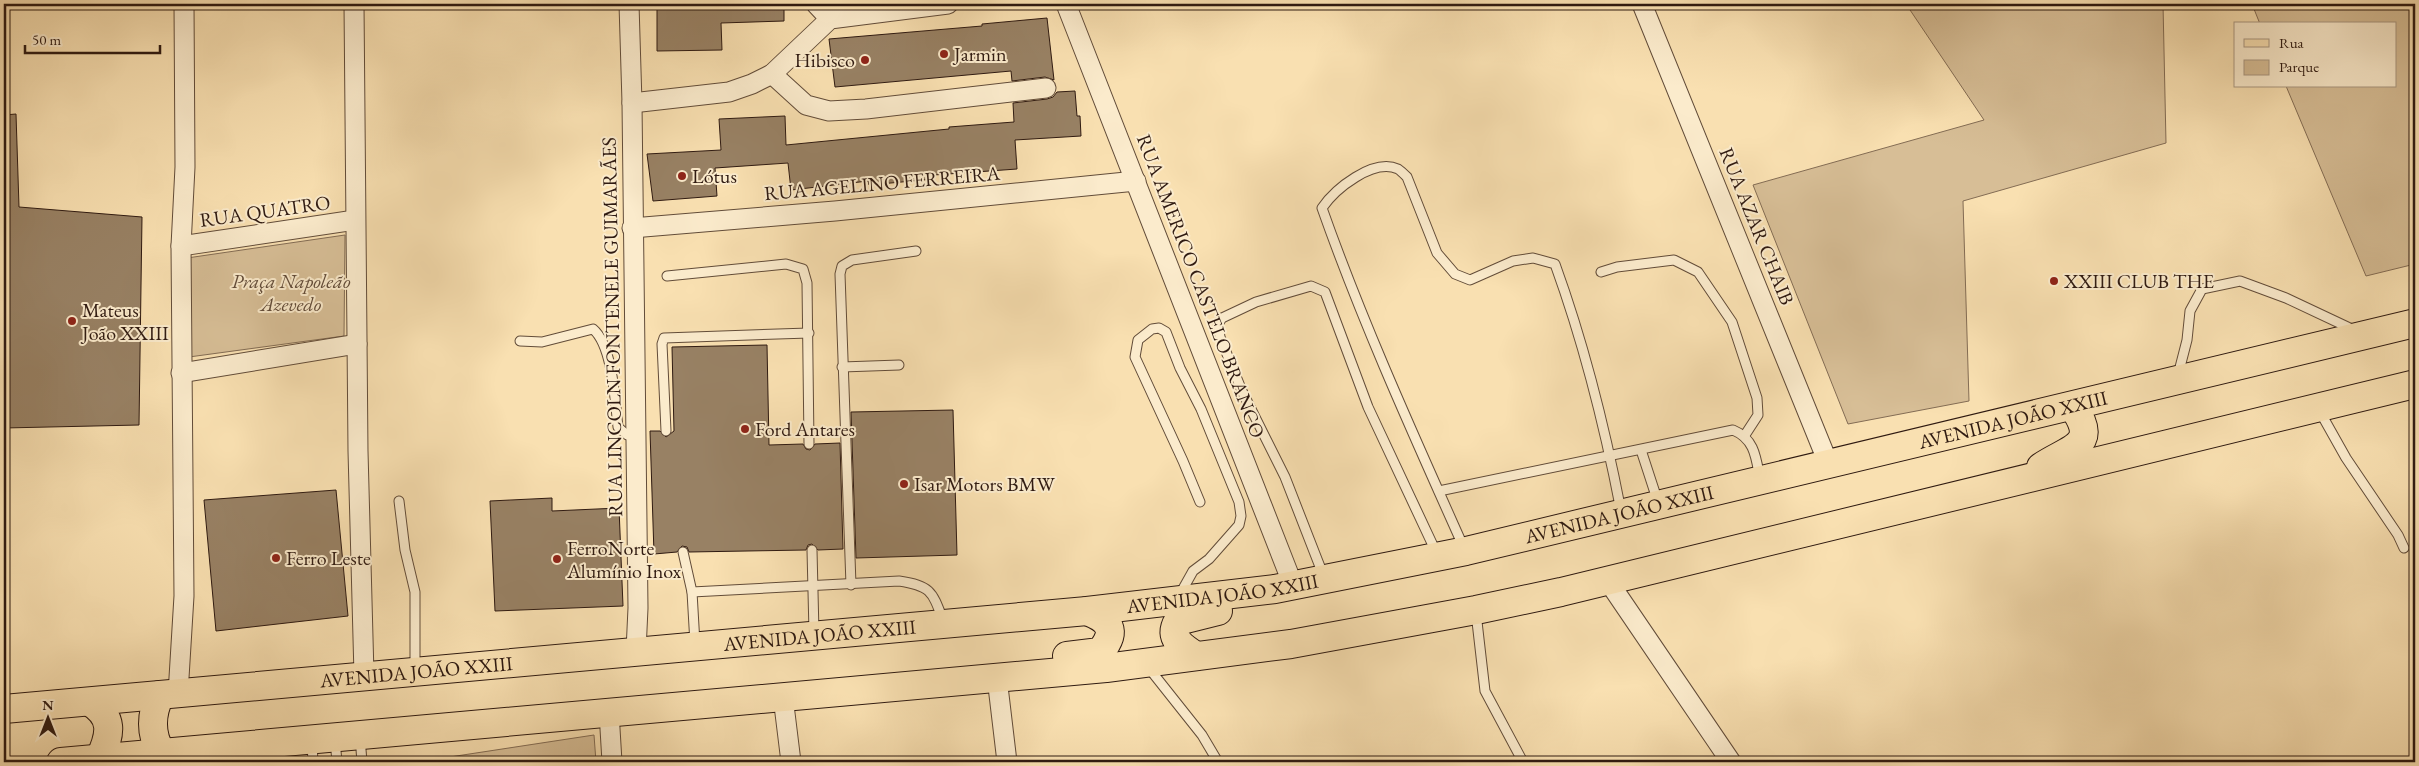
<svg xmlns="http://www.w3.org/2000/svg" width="2419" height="766" font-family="'EB Garamond',serif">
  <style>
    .green { fill: #d7be96; stroke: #836c54 }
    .building { fill: #988164; stroke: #2f1a11 }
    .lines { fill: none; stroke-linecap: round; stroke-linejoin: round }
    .service-casing { stroke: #624c39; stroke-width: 11 }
    .minor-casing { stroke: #624c39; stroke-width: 21 }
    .primary-casing { stroke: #2f1a11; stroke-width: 30 }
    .service { stroke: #fbebcc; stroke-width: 9 }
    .minor { stroke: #fbebcc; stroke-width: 19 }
    .primary { stroke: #f9e0b1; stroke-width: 28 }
    .poi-dot { fill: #8f2418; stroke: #fbebcc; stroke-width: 2 }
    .labels { text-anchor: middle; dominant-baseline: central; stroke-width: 4; stroke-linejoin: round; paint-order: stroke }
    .poi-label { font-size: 20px; fill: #2f1a11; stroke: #fbebcc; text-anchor: start }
    .street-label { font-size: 20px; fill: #2f1a11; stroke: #fbebcc }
    .park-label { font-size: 20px; font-style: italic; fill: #614b39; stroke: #fbebcc }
  </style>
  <rect width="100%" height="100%" fill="#f9e0b1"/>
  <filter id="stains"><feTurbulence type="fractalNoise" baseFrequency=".004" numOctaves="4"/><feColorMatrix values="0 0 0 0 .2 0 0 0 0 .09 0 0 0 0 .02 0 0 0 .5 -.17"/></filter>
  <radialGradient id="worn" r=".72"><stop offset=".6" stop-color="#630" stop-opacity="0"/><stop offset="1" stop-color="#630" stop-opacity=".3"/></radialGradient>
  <g class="green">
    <polygon points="1906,4 2163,4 2166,143 1963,201 1969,401 1848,424 1753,185 1984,120"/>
    <polygon points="2252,4 2415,4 2415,264 2366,276 2286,86 2395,86 2395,24 2260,24"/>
    <polygon points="345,235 344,336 189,357 187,258"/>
    <polygon points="594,735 596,762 417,762"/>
  </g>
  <g class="building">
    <polygon points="657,4 784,5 784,21 721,23 722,50 657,51"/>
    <polygon points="1047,18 1054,80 1045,77 1012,81 1011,71 835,87 829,39 982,26 982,24"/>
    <polygon points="1075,91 1077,116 1080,116 1081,136 1015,140 1017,169 934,175 934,179 869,185 868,181 791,190 788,163 715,168 717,196 653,201 647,154 721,150 719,119 785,116 786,145 949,129 949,127 1014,122 1013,103 1047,99 1053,97 1057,92"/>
    <polygon points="16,114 19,207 142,217 139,425 4,428 4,115"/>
    <polygon points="767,345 769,445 803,444 806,449 810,450 815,444 840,443 843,549 818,550 812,544 808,545 806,550 689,552 687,547 682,546 677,552 654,554 650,431 660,431 666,437 674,431 672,347"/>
    <polygon points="953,410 957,555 856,558 851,412"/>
    <polygon points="336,490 348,616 216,631 204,500"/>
    <polygon points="552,498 552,511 619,508 623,606 495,611 490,501"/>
  </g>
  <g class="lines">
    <defs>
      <g id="service">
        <polyline points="1601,272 1617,267 1674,260 1698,272 1732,322 1757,398 1758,415 1745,435"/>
        <polyline points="667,276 786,264 803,269 807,283 809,444"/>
        <path d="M520,341L542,342L593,329C613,346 615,402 618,427L627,435L635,434"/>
        <polyline points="842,367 899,365"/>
        <polyline points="2178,375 2187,340 2190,311 2202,289 2240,281 2286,298 2354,330"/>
        <polyline points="2319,410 2346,458 2398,535 2404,548"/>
        <polyline points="666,431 662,344 664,338 809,333"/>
        <polyline points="1641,450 1658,502"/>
        <path d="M1439,491L1733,430C1755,439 1756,458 1760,479"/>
        <polyline points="399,501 405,550 415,592 415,668"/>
        <path d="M1464,548C1414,436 1363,324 1322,208C1335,189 1373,158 1398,169C1401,171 1405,175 1407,177L1437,253L1455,274L1470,280L1513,261L1533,258L1555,264C1584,344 1605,428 1621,511"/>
        <polyline points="812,550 814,633"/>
        <polyline points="683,552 692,592 695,644"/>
        <polyline points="1324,577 1285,477 1242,391 1220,337 1218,324 1222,318 1256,302 1311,286 1325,292 1368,407 1437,554"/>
        <polyline points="851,585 840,274 842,266 852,260 916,251"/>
        <path d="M692,592L899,581C931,586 932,591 943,620"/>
        <polyline points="1179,596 1193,571 1209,559 1239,525 1241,516 1239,502 1201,409 1180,368 1166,332 1159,328 1152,329 1138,340 1135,357 1183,461 1200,502"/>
        <polyline points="1476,613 1485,691 1523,762"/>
        <polyline points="1148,667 1202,735 1218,762"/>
        <polyline points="360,737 362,762"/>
        <polyline points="335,740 337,762"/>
        <polyline points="312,743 313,762"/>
      </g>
      <g id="minor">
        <polyline points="354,4 358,451 364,675"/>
        <polyline points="629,4 632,103 638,608 636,651"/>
        <polyline points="816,4 830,19"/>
        <polyline points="1066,4 1293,585"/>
        <polyline points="1642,4 1829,465"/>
        <polyline points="772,74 806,105 829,111 866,109 1046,88"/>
        <polyline points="632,103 729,92 752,84 772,74 830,19 948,4"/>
        <polyline points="632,228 835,211 1136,181"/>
        <polyline points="181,246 355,220"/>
        <polyline points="181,373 357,344"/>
        <polyline points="1608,581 1731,762"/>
        <polyline points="997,678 1007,762"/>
        <polyline points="178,694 184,596 181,246 185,167 184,4"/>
        <polyline points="783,697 791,762"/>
        <polyline points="609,712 612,762"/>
      </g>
      <g id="primary">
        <path d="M2041,467C2069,448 2101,446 2073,407"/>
        <path d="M1067,656L1100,652C1118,631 1110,620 1087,611"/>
        <path d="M1196,656C1182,647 1168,638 1178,621L1218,611"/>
        <path d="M160,695C151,714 150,734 161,752"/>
        <path d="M90,702C114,717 111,734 100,758"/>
        <path id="s1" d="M4,709L1087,611L1275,589L1466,551L2415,323"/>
        <polyline points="61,762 1106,668 1291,644 1476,610 1561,592 2415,384"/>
      </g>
    </defs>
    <use href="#service" class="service-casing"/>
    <use href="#minor" class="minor-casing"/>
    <use href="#primary" class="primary-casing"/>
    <use href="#service" class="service"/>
    <use href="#minor" class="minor"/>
    <use href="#primary" class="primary"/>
  </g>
  <g class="poi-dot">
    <circle cx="944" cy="54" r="5"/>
    <circle cx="865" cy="60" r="5"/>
    <circle cx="682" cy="176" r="5"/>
    <circle cx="2054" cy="281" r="5"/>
    <circle cx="72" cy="321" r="5"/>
    <circle cx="745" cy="429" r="5"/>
    <circle cx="904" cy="484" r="5"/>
    <circle cx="276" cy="558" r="5"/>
    <circle cx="557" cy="559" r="5"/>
  </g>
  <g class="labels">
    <g class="poi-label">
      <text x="954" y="54">Jarmin</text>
      <text x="855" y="60" text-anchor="end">Hibisco</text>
      <text x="692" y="176">Lótus</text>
      <text x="2064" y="281">XXIII CLUB THE</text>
      <text x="82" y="310">Mateus<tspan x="82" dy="23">João XXIII</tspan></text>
      <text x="755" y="429">Ford Antares</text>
      <text x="914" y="484">Isar Motors BMW</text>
      <text x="567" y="548">FerroNorte<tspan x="567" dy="23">Alumínio Inox</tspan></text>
      <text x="286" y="558">Ferro Leste</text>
    </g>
    <g class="street-label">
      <text transform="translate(882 183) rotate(-5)">RUA AGELINO FERREIRA</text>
      <text transform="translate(265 211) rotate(-8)">RUA QUATRO</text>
      <text transform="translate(1757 226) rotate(68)">RUA AZAR CHAIB</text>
      <text transform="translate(1201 286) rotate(69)">RUA AMERICO CASTELO BRANCO</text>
      <text transform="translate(612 327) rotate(-91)">RUA LINCOLN FONTENELE GUIMARÃES</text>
      <text stroke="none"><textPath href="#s1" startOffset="2034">AVENIDA JOÃO XXIII</textPath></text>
      <text stroke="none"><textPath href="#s1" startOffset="1629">AVENIDA JOÃO XXIII</textPath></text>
      <text stroke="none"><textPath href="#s1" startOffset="1224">AVENIDA JOÃO XXIII</textPath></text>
      <text stroke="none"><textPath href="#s1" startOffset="819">AVENIDA JOÃO XXIII</textPath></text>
      <text stroke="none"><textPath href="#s1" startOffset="414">AVENIDA JOÃO XXIII</textPath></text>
    </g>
    <g class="park-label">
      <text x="291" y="281">Praça Napoleão<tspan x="291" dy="23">Azevedo</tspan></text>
    </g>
  </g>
  <rect width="2419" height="766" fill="none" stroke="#f9e0b1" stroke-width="20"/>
  <rect x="5" y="5" width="2409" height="756" fill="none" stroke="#2f1a11" stroke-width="2.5"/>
  <rect x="10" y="10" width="2399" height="746" fill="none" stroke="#2f1a11"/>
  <rect x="2234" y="22" width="162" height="65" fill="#fbebcc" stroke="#a99781"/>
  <rect x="2244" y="39" width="25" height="8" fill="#f9e0b1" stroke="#a99781"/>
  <text x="2279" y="48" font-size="15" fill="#2f1a11">Rua</text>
  <rect x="2244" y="60" width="25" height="15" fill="#d7be96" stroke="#a99781"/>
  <text x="2279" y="72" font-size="15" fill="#2f1a11">Parque</text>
  <g transform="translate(48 718)" stroke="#fbebcc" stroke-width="4" paint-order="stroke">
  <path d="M0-4L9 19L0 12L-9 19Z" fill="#2f1a11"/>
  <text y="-8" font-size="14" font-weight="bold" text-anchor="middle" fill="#2f1a11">N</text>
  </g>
  <path d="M25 45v8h135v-8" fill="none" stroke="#2f1a11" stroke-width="2.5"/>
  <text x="32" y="45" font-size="15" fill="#2f1a11" stroke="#fbebcc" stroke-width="4" paint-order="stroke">50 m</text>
  <rect width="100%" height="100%" filter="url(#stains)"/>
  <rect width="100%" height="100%" fill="url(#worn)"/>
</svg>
